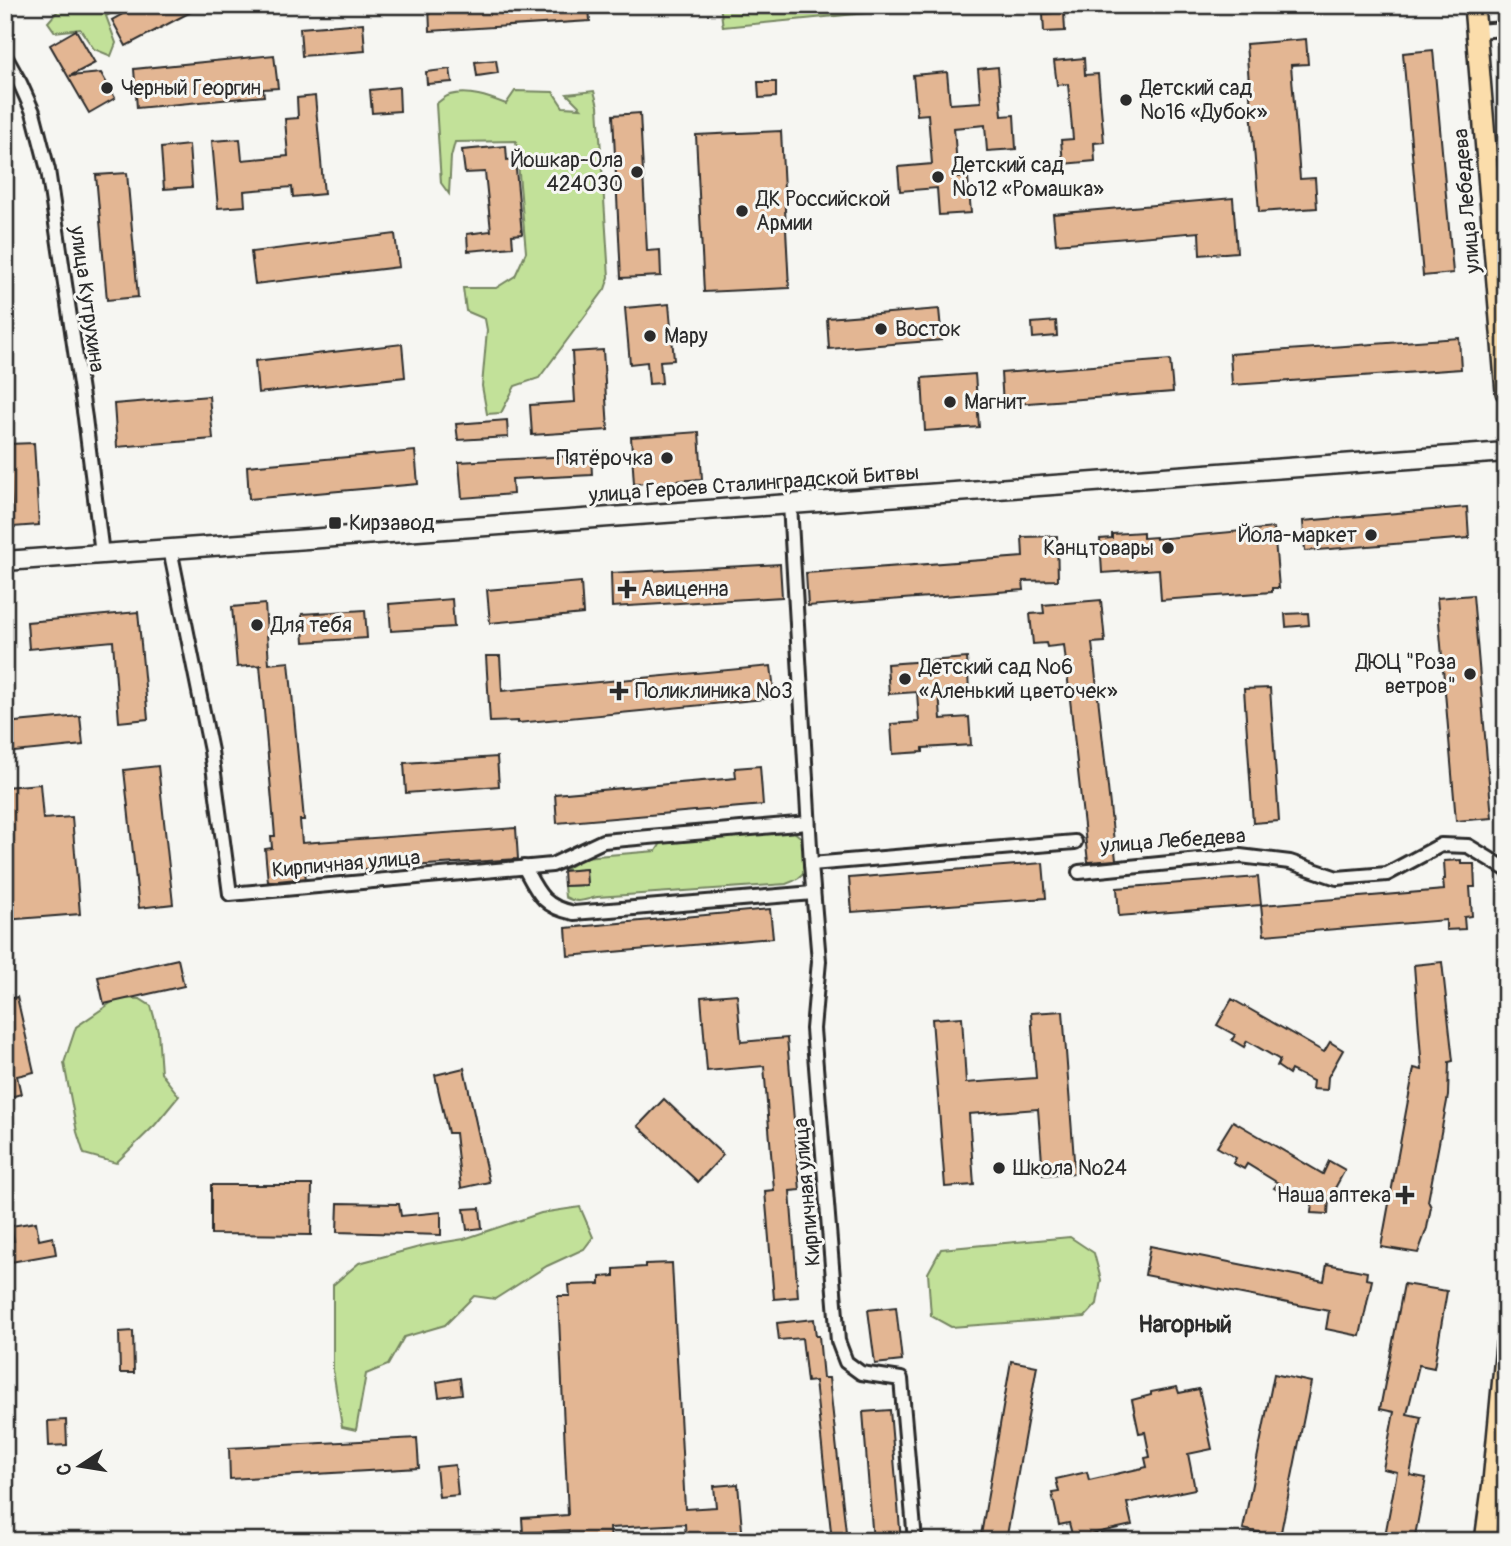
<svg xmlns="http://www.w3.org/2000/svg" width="1511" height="1546" font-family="Pangolin,sans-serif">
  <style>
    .green { fill: #c2e199; stroke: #768662; stroke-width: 2 }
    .building { fill: #e3b693; stroke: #2b2b2b; stroke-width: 2 }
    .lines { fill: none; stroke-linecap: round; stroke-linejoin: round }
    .street-casing { stroke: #2b2b2b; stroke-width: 18 }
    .secondary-casing { stroke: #2b2b2b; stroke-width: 23 }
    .primary-casing { stroke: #2b2b2b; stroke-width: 24 }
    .street { stroke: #f6f6f2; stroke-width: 12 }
    .secondary { stroke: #f6f6f2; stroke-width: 18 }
    .primary { stroke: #fbddab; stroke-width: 19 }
    .poi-dot { fill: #2b2b2b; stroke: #f6f6f2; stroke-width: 2.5 }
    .labels { text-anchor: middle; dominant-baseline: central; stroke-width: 6; stroke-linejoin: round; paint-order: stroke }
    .poi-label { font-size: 21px; fill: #2b2b2b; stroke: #f6f6f2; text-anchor: start }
    .street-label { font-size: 21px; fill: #2b2b2b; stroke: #f6f6f2 }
    .neighbourhood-label { font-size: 23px; font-weight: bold; fill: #2b2b2b; stroke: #f6f6f2 }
  </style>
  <rect width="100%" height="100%" fill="#f6f6f2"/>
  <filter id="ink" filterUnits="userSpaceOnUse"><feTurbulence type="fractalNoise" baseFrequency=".0143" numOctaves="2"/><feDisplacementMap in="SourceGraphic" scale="14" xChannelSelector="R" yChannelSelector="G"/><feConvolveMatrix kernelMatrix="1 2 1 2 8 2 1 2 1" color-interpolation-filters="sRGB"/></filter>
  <g filter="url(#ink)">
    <g class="green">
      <polygon points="63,5 127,5 106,16 116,43 111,56 94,49 80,29 55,32 48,22"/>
      <polygon points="720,5 937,5 937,6 723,27"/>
      <path d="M515,91L553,92L563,107L581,108L567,94L594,91L598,106L609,277L605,289L539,378L515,386L501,413L487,414L482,386L487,330L485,319L466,311L463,288H496L515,276L526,252L516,141L455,142L451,157L449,194L441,183L436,104C440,101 445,96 450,95C469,90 488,97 506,104Z"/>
      <path d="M789,828L803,839C805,864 814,875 786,884L597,897C583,900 578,904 565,897L564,886L587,885L585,869L563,871L584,857L656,851L663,840Z"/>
      <polygon points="118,998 140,999 151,1006 158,1031 161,1073 179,1096 155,1125 116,1163 84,1154 77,1132 64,1063 76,1027"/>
      <polygon points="580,1207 593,1237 584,1249 547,1266 495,1299 474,1296 445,1325 404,1337 388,1365 366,1374 356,1430 342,1427 333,1370 333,1285 359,1263 427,1245 464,1239 541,1213"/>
      <polygon points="1070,1237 1094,1253 1101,1280 1097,1304 1085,1317 951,1327 931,1316 928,1273 941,1249"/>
    </g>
    <g class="building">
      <polygon points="139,5 204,5 126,46 112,20"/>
      <polygon points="429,5 589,5 590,21 430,31"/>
      <polygon points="1064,12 1065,31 1044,32 1043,14"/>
      <polygon points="363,23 365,51 302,56 300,28"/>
      <polygon points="76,30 95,63 70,76 101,73 115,98 89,113 50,45"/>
      <polygon points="1306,39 1308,64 1291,65 1300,179 1315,178 1317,208 1259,212 1246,44"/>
      <polygon points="1433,50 1453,273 1423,276 1403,53"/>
      <polygon points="274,55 278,88 263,89 264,96 137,108 134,69"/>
      <polygon points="1084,58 1085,75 1098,74 1104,142 1094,143 1095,161 1063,164 1061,140 1073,139 1068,84 1057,85 1054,61"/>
      <polygon points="496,60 498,73 477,76 475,62"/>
      <polygon points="998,67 1002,116 1014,115 1016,149 987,151 985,125 954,128 958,178 968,177 971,213 939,215 937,188 900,191 898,167 932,164 928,114 917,115 913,75 947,72 950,104 981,102 978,69"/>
      <polygon points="450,69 452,82 427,84 426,72"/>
      <polygon points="758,82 776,82 776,97 759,98"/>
      <polygon points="399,87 400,111 372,113 370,90"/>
      <polygon points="315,96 324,194 293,197 292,187 244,191 245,206 218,208 212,141 240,139 242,160 288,156 285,119 298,118 297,98"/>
      <polygon points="640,113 647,251 660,250 661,276 621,278 613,115"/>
      <polygon points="781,131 789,288 704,292 696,135"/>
      <polygon points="189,145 192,187 164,189 161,148"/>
      <polygon points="506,146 507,160 515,159 522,234 512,235 513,247 468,251 467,234 491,231 485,172 465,173 462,150"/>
      <polygon points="127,173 138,297 107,300 96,175"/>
      <polygon points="1233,198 1237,252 1200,255 1199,232 1056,244 1053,214"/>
      <polygon points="395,234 399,267 255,284 251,252"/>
      <polygon points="669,304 674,360 660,361 662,383 649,384 647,362 630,364 625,308"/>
      <polygon points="939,309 942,340 829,349 827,318"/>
      <polygon points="1056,321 1057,336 1033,338 1032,323"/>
      <polygon points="1459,338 1461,369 1232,385 1230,354"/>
      <polygon points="402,344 405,377 258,393 255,361"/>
      <polygon points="603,350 608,430 532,435 530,405 575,402 572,352"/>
      <polygon points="1170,360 1173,392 1003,405 1001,373"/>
      <polygon points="975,374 979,427 925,431 922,378"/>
      <polygon points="209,396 213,439 117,447 114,404"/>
      <polygon points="507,420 508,437 458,440 456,424"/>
      <polygon points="699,432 702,479 634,484 631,437"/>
      <polygon points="34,443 39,525 13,527 8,444"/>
      <polygon points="415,451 418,484 249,499 247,466"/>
      <polygon points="591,455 592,475 512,479 513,494 462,498 459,462"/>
      <polygon points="1467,507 1469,538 1305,551 1303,521"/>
      <polygon points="1274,528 1279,588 1272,588 1272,592 1161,600 1159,569 1102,573 1100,539 1112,538 1112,534 1143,532 1143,538 1156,537 1156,539"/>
      <polygon points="1057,536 1058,580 1023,581 1024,590 808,606 806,573 1023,557 1022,537"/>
      <polygon points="780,564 782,597 612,607 611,573"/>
      <polygon points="581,582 583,614 490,623 487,590"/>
      <polygon points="1473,595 1492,818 1456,821 1437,598"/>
      <polygon points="452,599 454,627 391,631 389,604"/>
      <polygon points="1101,600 1105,642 1092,643 1116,860 1088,862 1064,645 1047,647 1046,643 1033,644 1030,614 1044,613 1043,605"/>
      <polygon points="265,604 269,664 289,662 304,820 300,820 302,843 516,828 518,859 305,873 306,878 268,882 265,849 272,848 271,836 275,836 260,665 263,665 237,667 232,607"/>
      <polygon points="365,610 367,638 304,642 302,614"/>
      <polygon points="138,612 148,719 119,722 113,641 29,649 27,622"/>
      <polygon points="1308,613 1309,625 1286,627 1285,614"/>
      <polygon points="486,656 500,656 502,691 771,666 775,698 518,723 518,721 490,722"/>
      <polygon points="967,658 969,690 939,692 941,719 969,717 971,745 923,748 923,752 893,754 891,724 919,722 917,692 889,694 887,664"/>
      <polygon points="1270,688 1279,821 1253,823 1244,689"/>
      <polygon points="80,716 83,745 5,753 5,723"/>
      <polygon points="497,757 499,786 406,793 404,763"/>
      <polygon points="158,766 173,904 139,908 124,770"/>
      <polygon points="760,766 763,805 557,823 555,794 736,778 735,768"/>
      <polygon points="40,784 43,819 72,817 80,914 5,920 5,787"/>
      <polygon points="1461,860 1461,864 1474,864 1475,887 1470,887 1472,916 1464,917 1465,929 1446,930 1446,920 1264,935 1261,905 1444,890 1443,879 1445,879 1444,861"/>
      <polygon points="1043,863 1046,898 852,912 849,878"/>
      <polygon points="586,869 587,885 564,886 563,871"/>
      <polygon points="1258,877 1261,905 1119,916 1117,888"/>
      <polygon points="770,909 773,938 568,956 566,928"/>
      <polygon points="178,959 184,986 104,1004 98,977"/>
      <polygon points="1442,962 1453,1061 1449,1062 1448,1096 1428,1201 1431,1207 1427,1228 1418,1253 1381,1247 1414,1068 1422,1070 1414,965"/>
      <polygon points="737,994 741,1042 787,1038 800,1190 790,1191 798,1297 774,1299 765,1191 774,1190 764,1066 707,1071 701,997"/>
      <polygon points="17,997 34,1072 17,1076 21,1094 7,1098 5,1090 5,1000"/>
      <polygon points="1232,999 1324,1052 1330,1042 1343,1050 1328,1077 1327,1090 1312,1089 1313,1081 1291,1070 1289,1074 1277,1066 1280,1060 1247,1041 1244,1047 1232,1040 1235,1035 1217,1025"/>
      <polygon points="1063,1011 1075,1173 1043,1175 1038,1109 969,1114 974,1185 945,1187 932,1019 962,1017 966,1083 1036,1078 1031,1013"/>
      <polygon points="464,1068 489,1182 461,1188 455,1133 448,1133 435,1075"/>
      <polygon points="664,1099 723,1155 698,1182 638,1126"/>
      <polygon points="1233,1121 1323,1174 1329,1161 1345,1170 1329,1199 1328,1214 1311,1213 1312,1203 1290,1193 1288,1196 1274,1188 1278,1183 1247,1164 1244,1169 1233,1163 1236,1158 1217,1147"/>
      <polygon points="211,1185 312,1185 311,1235 211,1234"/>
      <polygon points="338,1203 399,1204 401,1216 441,1212 441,1235 337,1232"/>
      <polygon points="480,1208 482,1228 467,1230 464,1209"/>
      <polygon points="36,1222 39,1240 53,1237 56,1254 5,1263 5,1242 14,1241 11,1226"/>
      <polygon points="1150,1246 1324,1281 1327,1264 1367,1272 1366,1279 1372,1280 1360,1336 1326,1329 1329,1311 1145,1275"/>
      <polygon points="672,1263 685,1509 716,1507 714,1486 738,1484 743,1541 686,1541 685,1524 610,1528 611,1541 569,1541 569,1530 523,1533 522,1518 568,1515 558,1296 570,1296 569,1285 600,1284 600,1277 614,1276 614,1269 645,1267 645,1264"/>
      <polygon points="1404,1284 1447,1291 1434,1368 1419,1365 1407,1414 1421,1417 1410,1475 1426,1478 1414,1541 1384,1541 1397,1472 1383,1469 1394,1412 1380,1409"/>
      <polygon points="896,1307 902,1361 875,1364 868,1310"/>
      <polygon points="814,1319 816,1336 819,1336 823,1378 829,1378 847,1541 832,1541 815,1381 807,1382 802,1338 779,1340 777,1323"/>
      <polygon points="133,1331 134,1373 120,1373 119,1332"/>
      <polygon points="1011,1361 1037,1366 1006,1541 980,1541"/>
      <polygon points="1274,1374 1311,1382 1280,1537 1243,1529"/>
      <polygon points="460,1378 462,1394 439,1397 437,1382"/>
      <polygon points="1177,1387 1179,1393 1199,1389 1212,1449 1188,1454 1195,1489 1127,1503 1132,1525 1073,1538 1069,1523 1059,1525 1052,1493 1059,1492 1056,1479 1087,1472 1089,1480 1147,1467 1145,1458 1150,1457 1145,1432 1139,1433 1132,1400 1151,1395 1151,1392"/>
      <polygon points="890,1410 901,1541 873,1541 863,1412"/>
      <polygon points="66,1420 67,1445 49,1446 48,1421"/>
      <polygon points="417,1438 419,1468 230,1479 229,1448"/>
      <polygon points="455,1465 458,1495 439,1497 436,1467"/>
    </g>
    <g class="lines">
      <defs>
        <g id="street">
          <polyline points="1476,31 1506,29"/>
          <polyline points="5,56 20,83 33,112 48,170 85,418 102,554"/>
          <polyline points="1490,206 1506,205"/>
          <polyline points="790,504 811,864 819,961 813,1029 838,1341 846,1362 861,1373 901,1379 915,1541"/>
          <polyline points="170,549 211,751 230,894 552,865 603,841 808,823"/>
          <polyline points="811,864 1075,842"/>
          <path d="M524,867C538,893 543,907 574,913L813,893"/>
          <polyline points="1079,872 1240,856 1290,862 1337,878 1387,874 1441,845 1468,846 1506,869"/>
        </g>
        <polyline id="secondary" points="5,561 1506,452"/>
        <g id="primary">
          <polyline points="1474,5 1506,392"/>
          <polyline points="1485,1541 1493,1482 1506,1345"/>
        </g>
      </defs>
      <use href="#street" class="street-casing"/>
      <use href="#secondary" class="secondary-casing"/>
      <use href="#primary" class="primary-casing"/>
      <use href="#street" class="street"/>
      <use href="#secondary" class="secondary"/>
      <use href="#primary" class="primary"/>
    </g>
  </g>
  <g class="poi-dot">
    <circle cx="107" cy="88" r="7"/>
    <circle cx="1126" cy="100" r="7"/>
    <circle cx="637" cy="172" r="7"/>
    <circle cx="938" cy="177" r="7"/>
    <circle cx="742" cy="211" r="7"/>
    <circle cx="881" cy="329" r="7"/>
    <circle cx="650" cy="336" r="7"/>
    <circle cx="950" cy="402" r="7"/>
    <circle cx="667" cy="458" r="7"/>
    <rect x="328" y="516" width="14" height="14" rx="3.5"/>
    <circle cx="1371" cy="535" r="7"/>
    <circle cx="1168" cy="548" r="7"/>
    <path d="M623.5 578.5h7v7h7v7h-7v7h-7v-7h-7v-7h7z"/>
    <circle cx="257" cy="625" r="7"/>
    <circle cx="1470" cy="674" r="7"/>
    <circle cx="905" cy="679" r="7"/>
    <path d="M615.5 680.5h7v7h7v7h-7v7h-7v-7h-7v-7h7z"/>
    <circle cx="999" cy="1168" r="7"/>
    <path d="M1401.5 1184.5h7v7h7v7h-7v7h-7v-7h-7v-7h7z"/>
  </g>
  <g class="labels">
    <g class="poi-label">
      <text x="121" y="88">Черный Георгин</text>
      <text x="1140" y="88">Детский сад<tspan x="1140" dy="24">№16 «Дубок»</tspan></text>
      <text x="623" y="160" text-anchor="end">Йошкар-Ола<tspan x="623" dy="24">424030</tspan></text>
      <text x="952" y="165">Детский сад<tspan x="952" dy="24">№12 «Ромашка»</tspan></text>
      <text x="756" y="199">ДК Российской<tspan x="756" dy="24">Армии</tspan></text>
      <text x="895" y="329">Восток</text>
      <text x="664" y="336">Мару</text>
      <text x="964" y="402">Магнит</text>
      <text x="653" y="458" text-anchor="end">Пятёрочка</text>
      <text x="349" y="523">Кирзавод</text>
      <text x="1357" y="535" text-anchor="end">Йола-маркет</text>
      <text x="1154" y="548" text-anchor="end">Канцтовары</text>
      <text x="641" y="589">Авиценна</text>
      <text x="271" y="625">Для тебя</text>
      <text x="1456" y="662" text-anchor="end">ДЮЦ "Роза<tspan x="1456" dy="24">ветров"</tspan></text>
      <text x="919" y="667">Детский сад №6<tspan x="919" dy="24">«Аленький цветочек»</tspan></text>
      <text x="635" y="691">Поликлиника №3</text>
      <text x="1013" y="1168">Школа №24</text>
      <text x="1391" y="1195" text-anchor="end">Наша аптека</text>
    </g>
    <g class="street-label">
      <text transform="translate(1467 201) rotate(-95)">улица Лебедева</text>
      <text transform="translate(87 299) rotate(82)">улица Кутрухина</text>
      <text transform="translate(754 484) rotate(-4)">улица Героев Сталинградской Битвы</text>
      <text transform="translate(1173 841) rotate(-4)">улица Лебедева</text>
      <text transform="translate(346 864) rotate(-5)">Кирпичная улица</text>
      <text transform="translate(807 1192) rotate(-95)">Кирпичная улица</text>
    </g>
    <g class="neighbourhood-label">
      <text x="1185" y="1324">Нагорный</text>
    </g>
  </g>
  <rect width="1511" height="1546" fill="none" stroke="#f6f6f2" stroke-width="28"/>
  <rect x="14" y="14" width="1483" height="1518" fill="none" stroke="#2b2b2b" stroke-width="2.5" filter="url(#ink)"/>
  <g transform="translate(80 1466) rotate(258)" stroke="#f6f6f2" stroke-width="5" paint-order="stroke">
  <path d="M0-5L12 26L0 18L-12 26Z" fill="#2b2b2b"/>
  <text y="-10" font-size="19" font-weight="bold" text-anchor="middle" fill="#2b2b2b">С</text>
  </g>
</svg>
